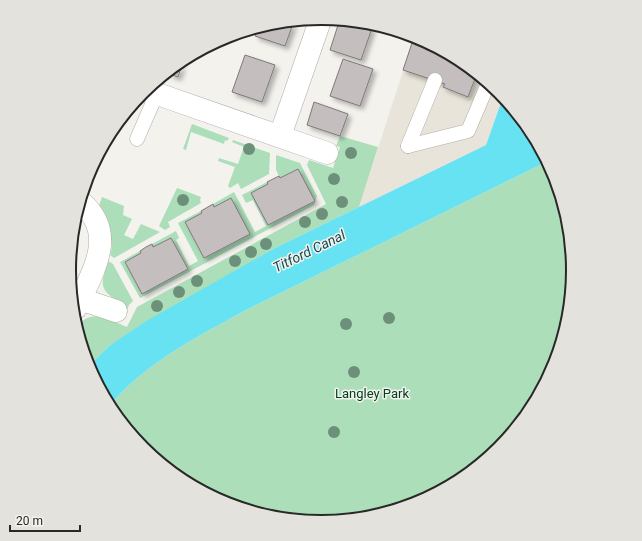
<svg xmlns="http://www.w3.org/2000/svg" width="642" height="541" font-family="Roboto,sans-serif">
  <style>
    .built { fill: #e9e4d9 }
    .green { fill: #acdeba }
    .water { fill: #67e2f3 }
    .building { fill: #c4bfbe; stroke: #7e7979; filter: url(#shadow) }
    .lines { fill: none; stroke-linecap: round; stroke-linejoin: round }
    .lane-casing { stroke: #afada9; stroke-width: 15 }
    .street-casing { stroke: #afada9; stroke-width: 23 }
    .lane { stroke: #fff; stroke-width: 14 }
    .street { stroke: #fff; stroke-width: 22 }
    .tree { fill: #6d907b }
    .labels { text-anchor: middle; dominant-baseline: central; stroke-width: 3; stroke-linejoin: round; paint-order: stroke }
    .park-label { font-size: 13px; fill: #00401e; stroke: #f3f2ed }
    .water-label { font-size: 14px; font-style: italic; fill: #144b52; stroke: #f3f2ed }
    .rim { fill: none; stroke: #282826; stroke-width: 2 }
  </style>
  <defs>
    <filter id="shadow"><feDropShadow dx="3.5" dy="3.5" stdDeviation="2" flood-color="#0004"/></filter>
  </defs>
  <rect width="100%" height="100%" fill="#f3f2ed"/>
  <polygon class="built" points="414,37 418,37 500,92 503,97 486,145 359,207"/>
  <g class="green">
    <polygon points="192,124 229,138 227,141 225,140 224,144 191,132 186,150 183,149"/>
    <path d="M340,136L378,147L359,207L275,248L109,346L88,367L79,325C91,308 112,321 127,327L137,307L326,204L307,165L309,160L333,168L340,147L336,146Z"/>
    <polygon points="233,140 270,153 269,174 241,189 238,183 230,188 228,186 235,167 218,161 219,158 238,164 244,147 232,142"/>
    <polygon points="276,155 300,163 317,196 314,205 140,298 120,262 140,251 141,253 125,262 142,294 188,269 171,238 153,247 152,244 176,231 179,238 176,240 189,266 198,261 178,223 201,211 202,213 185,222 204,258 250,234 231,198 214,207 213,204 234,192 255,232 266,226 253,200 246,203 242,195 267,182 268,184 252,193 269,225 314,201 298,169 280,178 276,170"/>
    <path d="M546,162L554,174L573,271L554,367L499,449L417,504L321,523L224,504L142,449L112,403C147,362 197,337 244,311Z"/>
    <polygon points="177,188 201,197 200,200 201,203 168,222 170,227 165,230 159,226"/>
    <path d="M102,197L124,206L123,215L132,219L124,235L133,239L141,224L160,232L114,258L110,255C116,240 104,221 99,206Z"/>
    <path d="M108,261L113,264L133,301L129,305L124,318L118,301C97,289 102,281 108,261Z"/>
  </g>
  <path class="water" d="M503,97L546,162L244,311C197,337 147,362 112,403L88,367L109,346L148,320L275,248L486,145Z"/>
  <g class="building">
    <polygon points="339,22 372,28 361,60 330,50"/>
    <polygon points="293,24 285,46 255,36 257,31"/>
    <polygon points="414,37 418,37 476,76 468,97 443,87 445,84 403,70"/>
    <polygon points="245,55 275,65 262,102 232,92"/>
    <polygon points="343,59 373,69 360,106 330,96"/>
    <polygon points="182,65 178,77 169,74"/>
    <polygon points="314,102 348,114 340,136 307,125"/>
    <polygon points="298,169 315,201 268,225 251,193 268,184 267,182 279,176 280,178"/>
    <polygon points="231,198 250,234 204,258 185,222 202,213 201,211 213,204 214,207"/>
    <polygon points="171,238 188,269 142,294 125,262 141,253 140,251 146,247 152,244 153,247"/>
  </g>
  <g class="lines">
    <defs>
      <g id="lane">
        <polyline points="137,139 157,93"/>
        <polyline points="408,146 468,131 488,84"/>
        <polyline points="408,146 435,80"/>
      </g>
      <g id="street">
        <polyline points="146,90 327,153"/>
        <polyline points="280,136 321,18"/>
        <polyline points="80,299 116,311"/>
        <path d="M76,308C92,273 118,235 82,203"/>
      </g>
    </defs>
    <use href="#lane" class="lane-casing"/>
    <use href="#street" class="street-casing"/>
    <use href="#lane" class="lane"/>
    <use href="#street" class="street"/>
  </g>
  <g class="tree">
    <circle cx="249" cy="149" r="6"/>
    <circle cx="351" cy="153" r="6"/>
    <circle cx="334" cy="179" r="6"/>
    <circle cx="183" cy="200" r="6"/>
    <circle cx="342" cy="202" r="6"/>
    <circle cx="322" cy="214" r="6"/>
    <circle cx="305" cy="222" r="6"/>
    <circle cx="266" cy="244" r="6"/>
    <circle cx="251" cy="252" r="6"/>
    <circle cx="235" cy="261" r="6"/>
    <circle cx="197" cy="281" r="6"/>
    <circle cx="179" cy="292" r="6"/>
    <circle cx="157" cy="306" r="6"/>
    <circle cx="389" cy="318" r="6"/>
    <circle cx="346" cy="324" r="6"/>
    <circle cx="354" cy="372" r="6"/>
    <circle cx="334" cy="432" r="6"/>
  </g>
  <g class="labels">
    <g class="park-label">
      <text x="372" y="393">Langley Park</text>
    </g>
    <g class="water-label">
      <text transform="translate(309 251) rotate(-26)">Titford Canal</text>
    </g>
  </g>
  <path d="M0 0H642V541H0ZM76 270a245 245 0 1 1 490 0a245 245 0 1 1-490 0Z" fill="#e3e2dd" fill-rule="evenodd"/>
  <path class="rim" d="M76 270a245 245 0 1 1 490 0a245 245 0 1 1-490 0Z"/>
  <path d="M10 525v6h70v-6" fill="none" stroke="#282826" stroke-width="2"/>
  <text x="16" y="525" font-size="12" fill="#282826" stroke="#f3f2ed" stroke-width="3" paint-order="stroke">20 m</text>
</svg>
